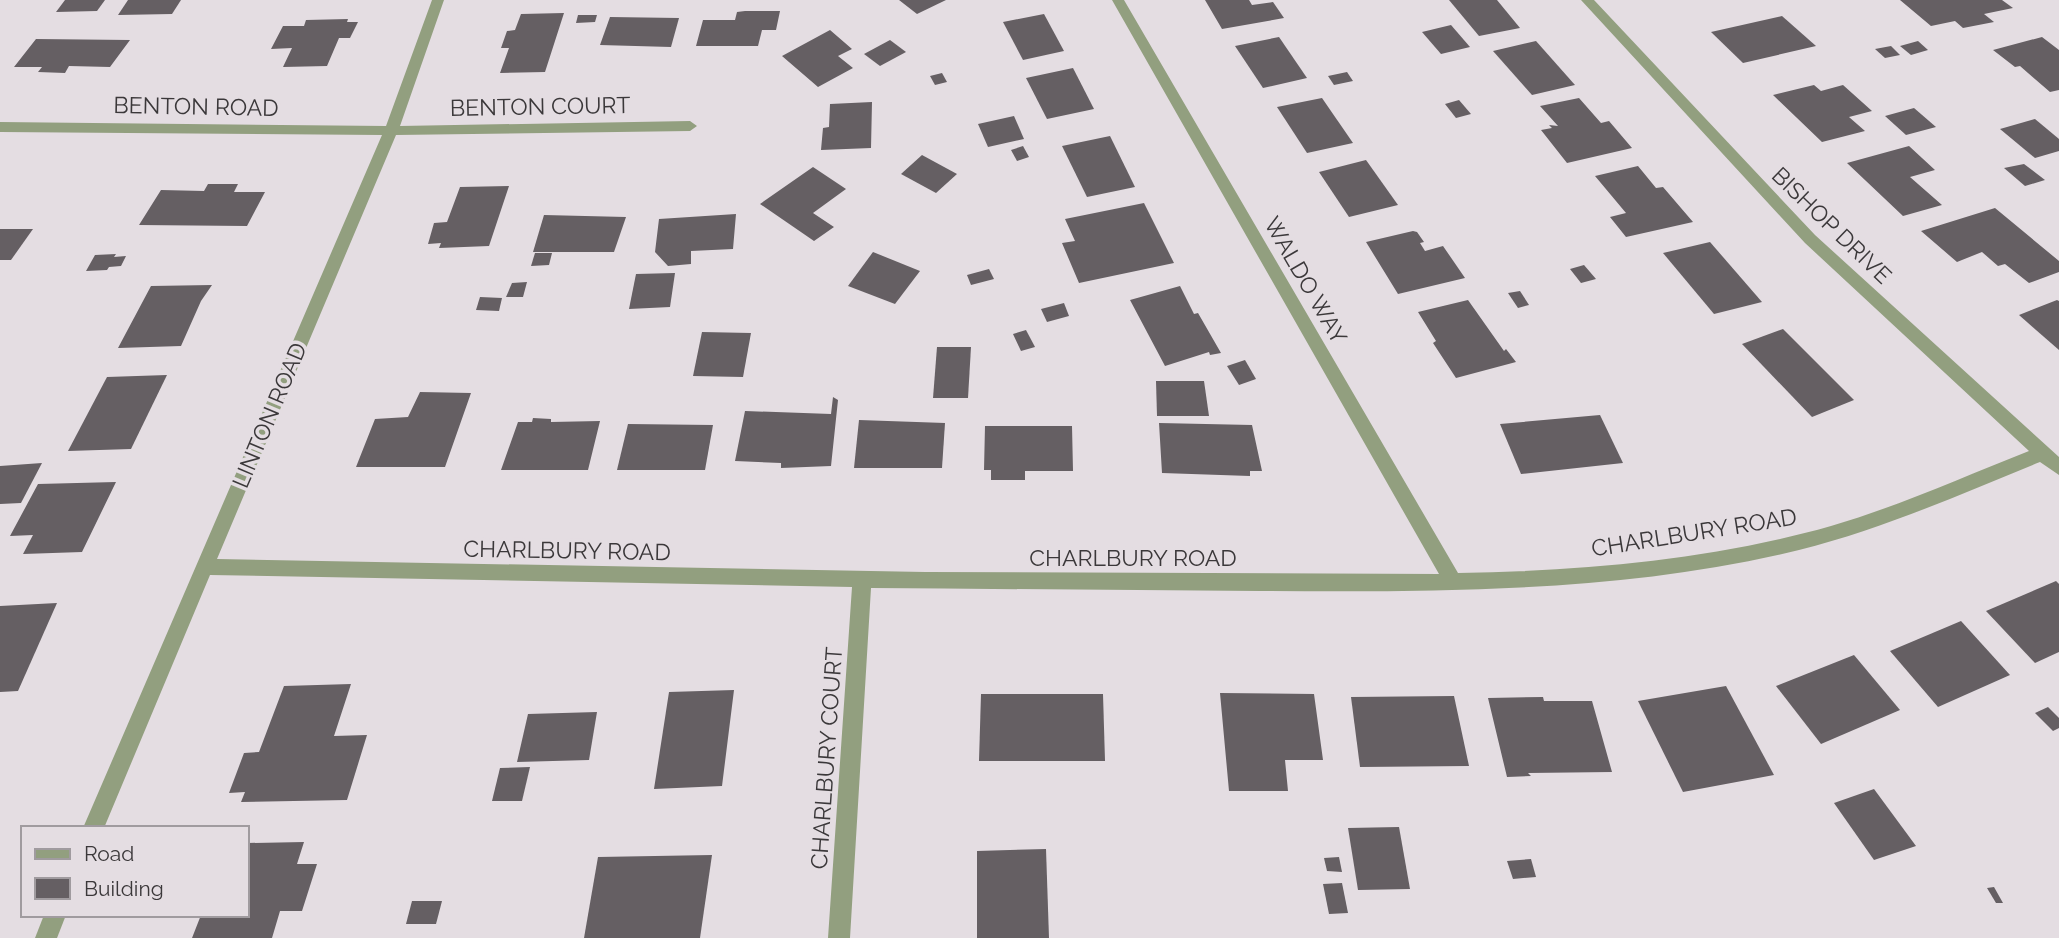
<svg xmlns="http://www.w3.org/2000/svg" width="2059" height="938" font-family="Raleway,sans-serif">
  <style>
    .building { fill: #655f63 }
    .lines { fill: none; stroke-linecap: round; stroke-linejoin: round }
    .minor { fill: #929f7f; fill-rule: evenodd }
    .labels { text-anchor: middle; dominant-baseline: central; stroke-width: 7; stroke-linejoin: round; paint-order: stroke }
    .street-label { font-size: 23px; fill: #3b383a; stroke: #e4dde2 }
  </style>
  <rect width="100%" height="100%" fill="#e4dde2"/>
  <g class="building">
    <polygon points="65,0 105,0 97,11 56,12"/>
    <polygon points="128,0 181,0 172,14 118,15"/>
    <polygon points="899,0 946,0 917,14"/>
    <polygon points="1205,0 1249,0 1252,5 1273,2 1284,18 1222,29"/>
    <polygon points="1449,0 1497,0 1520,28 1479,36"/>
    <polygon points="1900,0 2002,0 2013,8 1984,14 1994,22 1963,28 1955,21 1931,26"/>
    <polygon points="780,11 776,30 762,30 758,46 696,46 703,20 735,20 737,12 745,11"/>
    <polygon points="564,13 545,72 500,73 509,48 501,48 507,31 515,30 521,14"/>
    <polygon points="1044,14 1064,51 1023,60 1003,22"/>
    <polygon points="578,15 597,15 595,22 576,23"/>
    <polygon points="1782,16 1816,46 1743,63 1711,32"/>
    <polygon points="610,17 679,18 671,47 600,45"/>
    <polygon points="348,19 347,22 358,22 350,38 339,38 327,66 283,67 292,48 271,49 283,26 304,26 306,20"/>
    <polygon points="1451,25 1470,47 1441,54 1422,32"/>
    <polygon points="830,30 852,49 838,56 853,68 818,87 782,56"/>
    <polygon points="1279,37 1307,78 1263,88 1235,46"/>
    <polygon points="2042,37 2059,50 2059,90 2050,92 2020,66 2015,67 1993,50"/>
    <polygon points="36,39 130,40 110,67 69,66 65,73 38,72 42,67 14,67"/>
    <polygon points="890,40 906,52 880,66 864,54"/>
    <polygon points="1536,41 1575,85 1532,95 1493,51"/>
    <polygon points="1918,41 1928,50 1911,55 1900,46"/>
    <polygon points="1891,46 1900,55 1885,58 1875,49"/>
    <polygon points="1073,68 1094,109 1047,119 1026,78"/>
    <polygon points="1347,72 1353,81 1334,85 1328,76"/>
    <polygon points="942,73 947,82 935,85 930,76"/>
    <polygon points="1814,85 1821,91 1843,85 1872,111 1849,117 1865,131 1822,142 1773,95"/>
    <polygon points="1322,98 1353,143 1307,153 1277,107"/>
    <polygon points="1579,98 1601,123 1609,121 1632,148 1567,163 1541,130 1552,128 1549,125 1558,126 1540,106"/>
    <polygon points="1459,100 1471,114 1456,118 1445,104"/>
    <polygon points="872,102 871,148 821,150 823,128 829,127 830,104"/>
    <polygon points="1914,108 1936,127 1906,135 1885,116"/>
    <polygon points="1014,116 1024,139 988,147 978,124"/>
    <polygon points="2035,119 2059,139 2059,151 2035,158 2000,129"/>
    <polygon points="1110,136 1135,187 1087,197 1062,146"/>
    <polygon points="1023,146 1029,157 1017,161 1011,150"/>
    <polygon points="1909,146 1935,170 1910,177 1942,205 1903,216 1847,163"/>
    <polygon points="922,155 957,174 936,193 901,174"/>
    <polygon points="1366,160 1398,205 1349,217 1319,172"/>
    <polygon points="2024,164 2045,180 2025,186 2004,168"/>
    <polygon points="1638,166 1656,188 1663,187 1693,222 1626,237 1610,217 1626,213 1595,176"/>
    <polygon points="813,167 846,189 813,213 834,227 814,241 760,204"/>
    <polygon points="208,184 238,184 234,192 265,192 247,226 139,225 161,190 204,191"/>
    <polygon points="509,186 489,246 439,248 441,243 428,244 434,223 447,222 460,187"/>
    <polygon points="1144,203 1174,263 1079,283 1062,243 1075,241 1065,219"/>
    <polygon points="1995,208 2059,261 2059,272 2029,283 2005,264 1998,266 1982,252 1957,262 1921,231"/>
    <polygon points="736,214 733,249 691,251 691,264 668,266 655,252 659,219"/>
    <polygon points="544,215 626,217 614,252 533,252"/>
    <polygon points="0,229 33,229 11,260 0,260"/>
    <polygon points="1413,231 1417,232 1424,242 1420,243 1425,251 1443,246 1465,278 1398,294 1366,242"/>
    <polygon points="1710,242 1762,302 1714,314 1663,253"/>
    <polygon points="873,252 920,271 895,304 848,286"/>
    <polygon points="535,253 552,253 549,265 531,266"/>
    <polygon points="116,254 114,257 126,256 121,266 109,267 107,270 86,271 95,255"/>
    <polygon points="1584,265 1596,279 1581,283 1570,269"/>
    <polygon points="989,269 994,279 971,285 967,275"/>
    <polygon points="675,273 670,307 629,309 636,274"/>
    <polygon points="527,282 523,297 506,297 512,283"/>
    <polygon points="212,285 201,301 181,346 118,348 151,286"/>
    <polygon points="1180,286 1194,314 1198,313 1221,353 1210,355 1209,352 1165,366 1130,300"/>
    <polygon points="1520,291 1529,305 1518,308 1508,293"/>
    <polygon points="480,297 502,298 499,311 476,310"/>
    <polygon points="1468,300 1504,351 1506,349 1516,362 1456,378 1433,343 1436,341 1418,312"/>
    <polygon points="2057,300 2059,301 2059,350 2019,315"/>
    <polygon points="1064,303 1069,316 1047,322 1041,309"/>
    <polygon points="1783,329 1854,400 1812,417 1742,344"/>
    <polygon points="1026,330 1035,347 1021,351 1013,334"/>
    <polygon points="702,332 751,333 743,377 693,376"/>
    <polygon points="937,347 971,347 968,398 933,398"/>
    <polygon points="1245,360 1256,379 1239,385 1227,366"/>
    <polygon points="167,375 131,449 68,451 107,377"/>
    <polygon points="1156,381 1204,381 1209,416 1157,416"/>
    <polygon points="420,392 471,393 445,467 356,467 375,419 408,417"/>
    <polygon points="833,397 838,400 831,466 781,468 781,463 735,461 745,411 831,414"/>
    <polygon points="1600,415 1623,463 1521,474 1500,424"/>
    <polygon points="533,418 551,419 551,422 600,421 588,470 501,470 518,422 532,422"/>
    <polygon points="859,420 945,423 942,468 854,468"/>
    <polygon points="1159,423 1252,425 1262,471 1250,471 1250,476 1162,473"/>
    <polygon points="628,424 713,425 705,470 617,470"/>
    <polygon points="985,426 1072,426 1073,471 1025,471 1025,480 991,480 991,470 984,470"/>
    <polygon points="42,463 21,503 0,504 0,466"/>
    <polygon points="116,482 82,552 23,554 33,535 10,536 38,484"/>
    <polygon points="2056,581 2059,584 2059,652 2035,663 1986,611"/>
    <polygon points="57,603 18,691 0,692 0,606"/>
    <polygon points="1961,621 2010,675 1938,707 1890,651"/>
    <polygon points="1854,655 1900,710 1821,744 1776,686"/>
    <polygon points="351,684 334,736 367,735 347,800 241,802 245,792 229,793 244,753 259,752 284,686"/>
    <polygon points="1726,686 1774,775 1683,792 1638,701"/>
    <polygon points="734,690 722,786 654,789 669,692"/>
    <polygon points="1220,693 1314,694 1323,760 1285,760 1288,791 1229,791"/>
    <polygon points="981,694 1103,694 1105,761 979,761"/>
    <polygon points="1454,696 1469,766 1360,767 1351,697"/>
    <polygon points="1543,697 1544,701 1592,701 1612,772 1528,773 1531,776 1507,777 1488,698"/>
    <polygon points="2048,707 2059,718 2059,728 2053,731 2035,713"/>
    <polygon points="597,712 589,760 517,762 528,714"/>
    <polygon points="530,767 522,801 492,801 500,768"/>
    <polygon points="1874,789 1916,846 1874,860 1834,803"/>
    <polygon points="1399,827 1410,889 1358,890 1348,828"/>
    <polygon points="304,842 297,864 317,864 302,911 280,911 272,938 192,938 201,915 247,915 247,843"/>
    <polygon points="1046,849 1049,938 977,938 977,851"/>
    <polygon points="712,855 700,938 584,938 598,857"/>
    <polygon points="1339,857 1342,872 1327,871 1324,858"/>
    <polygon points="1531,859 1536,877 1513,879 1507,861"/>
    <polygon points="1342,883 1348,913 1329,914 1323,884"/>
    <polygon points="1994,887 2003,903 1996,903 1987,888"/>
    <polygon points="412,901 442,901 436,924 406,924"/>
  </g>
  <g class="lines">
    <g class="minor">
      <path d="M432,0H444L400,126L690,121L697,126L690,131L396,135L217,559L925,572L1439,574L1112,0H1124L1458,573C1583,571 1711,560 1831,526C1899,506 1963,477 2029,451L1805,243L1581,0H1594L1815,235L2059,457V475L2040,462C1961,494 1883,529 1799,550C1622,593 1440,592 1259,591C1130,590 1000,589 871,588L850,938H828L852,587L210,575L104,828H83L382,135L0,132V122L386,126Z"/>
      <polygon points="44,915 66,915 57,938 35,938"/>
    </g>
  </g>
  <g class="labels">
    <g class="street-label">
      <text transform="translate(196 106) rotate(1)">BENTON ROAD</text>
      <text transform="translate(540 106) rotate(-1)">BENTON COURT</text>
      <text transform="translate(1832 225) rotate(44)">BISHOP DRIVE</text>
      <text transform="translate(1306 280) rotate(60)">WALDO WAY</text>
      <text transform="translate(269 415) rotate(-67)">LINTON ROAD</text>
      <text transform="translate(1694 532) rotate(-9)">CHARLBURY ROAD</text>
      <text transform="translate(567 550) rotate(1)">CHARLBURY ROAD</text>
      <text x="1133" y="557">CHARLBURY ROAD</text>
      <text transform="translate(826 758) rotate(-86)">CHARLBURY COURT</text>
    </g>
  </g>
  <rect x="21" y="826" width="228" height="91" fill="#e4dde2" stroke="#a09b9f" stroke-width="2"/>
  <rect x="35" y="849" width="35" height="10" fill="#929f7f" stroke="#a09b9f" stroke-width="2"/>
  <text x="84" y="861" font-size="21" fill="#3b383a">Road</text>
  <rect x="35" y="878" width="35" height="21" fill="#655f63" stroke="#a09b9f" stroke-width="2"/>
  <text x="84" y="896" font-size="21" fill="#3b383a">Building</text>
</svg>
